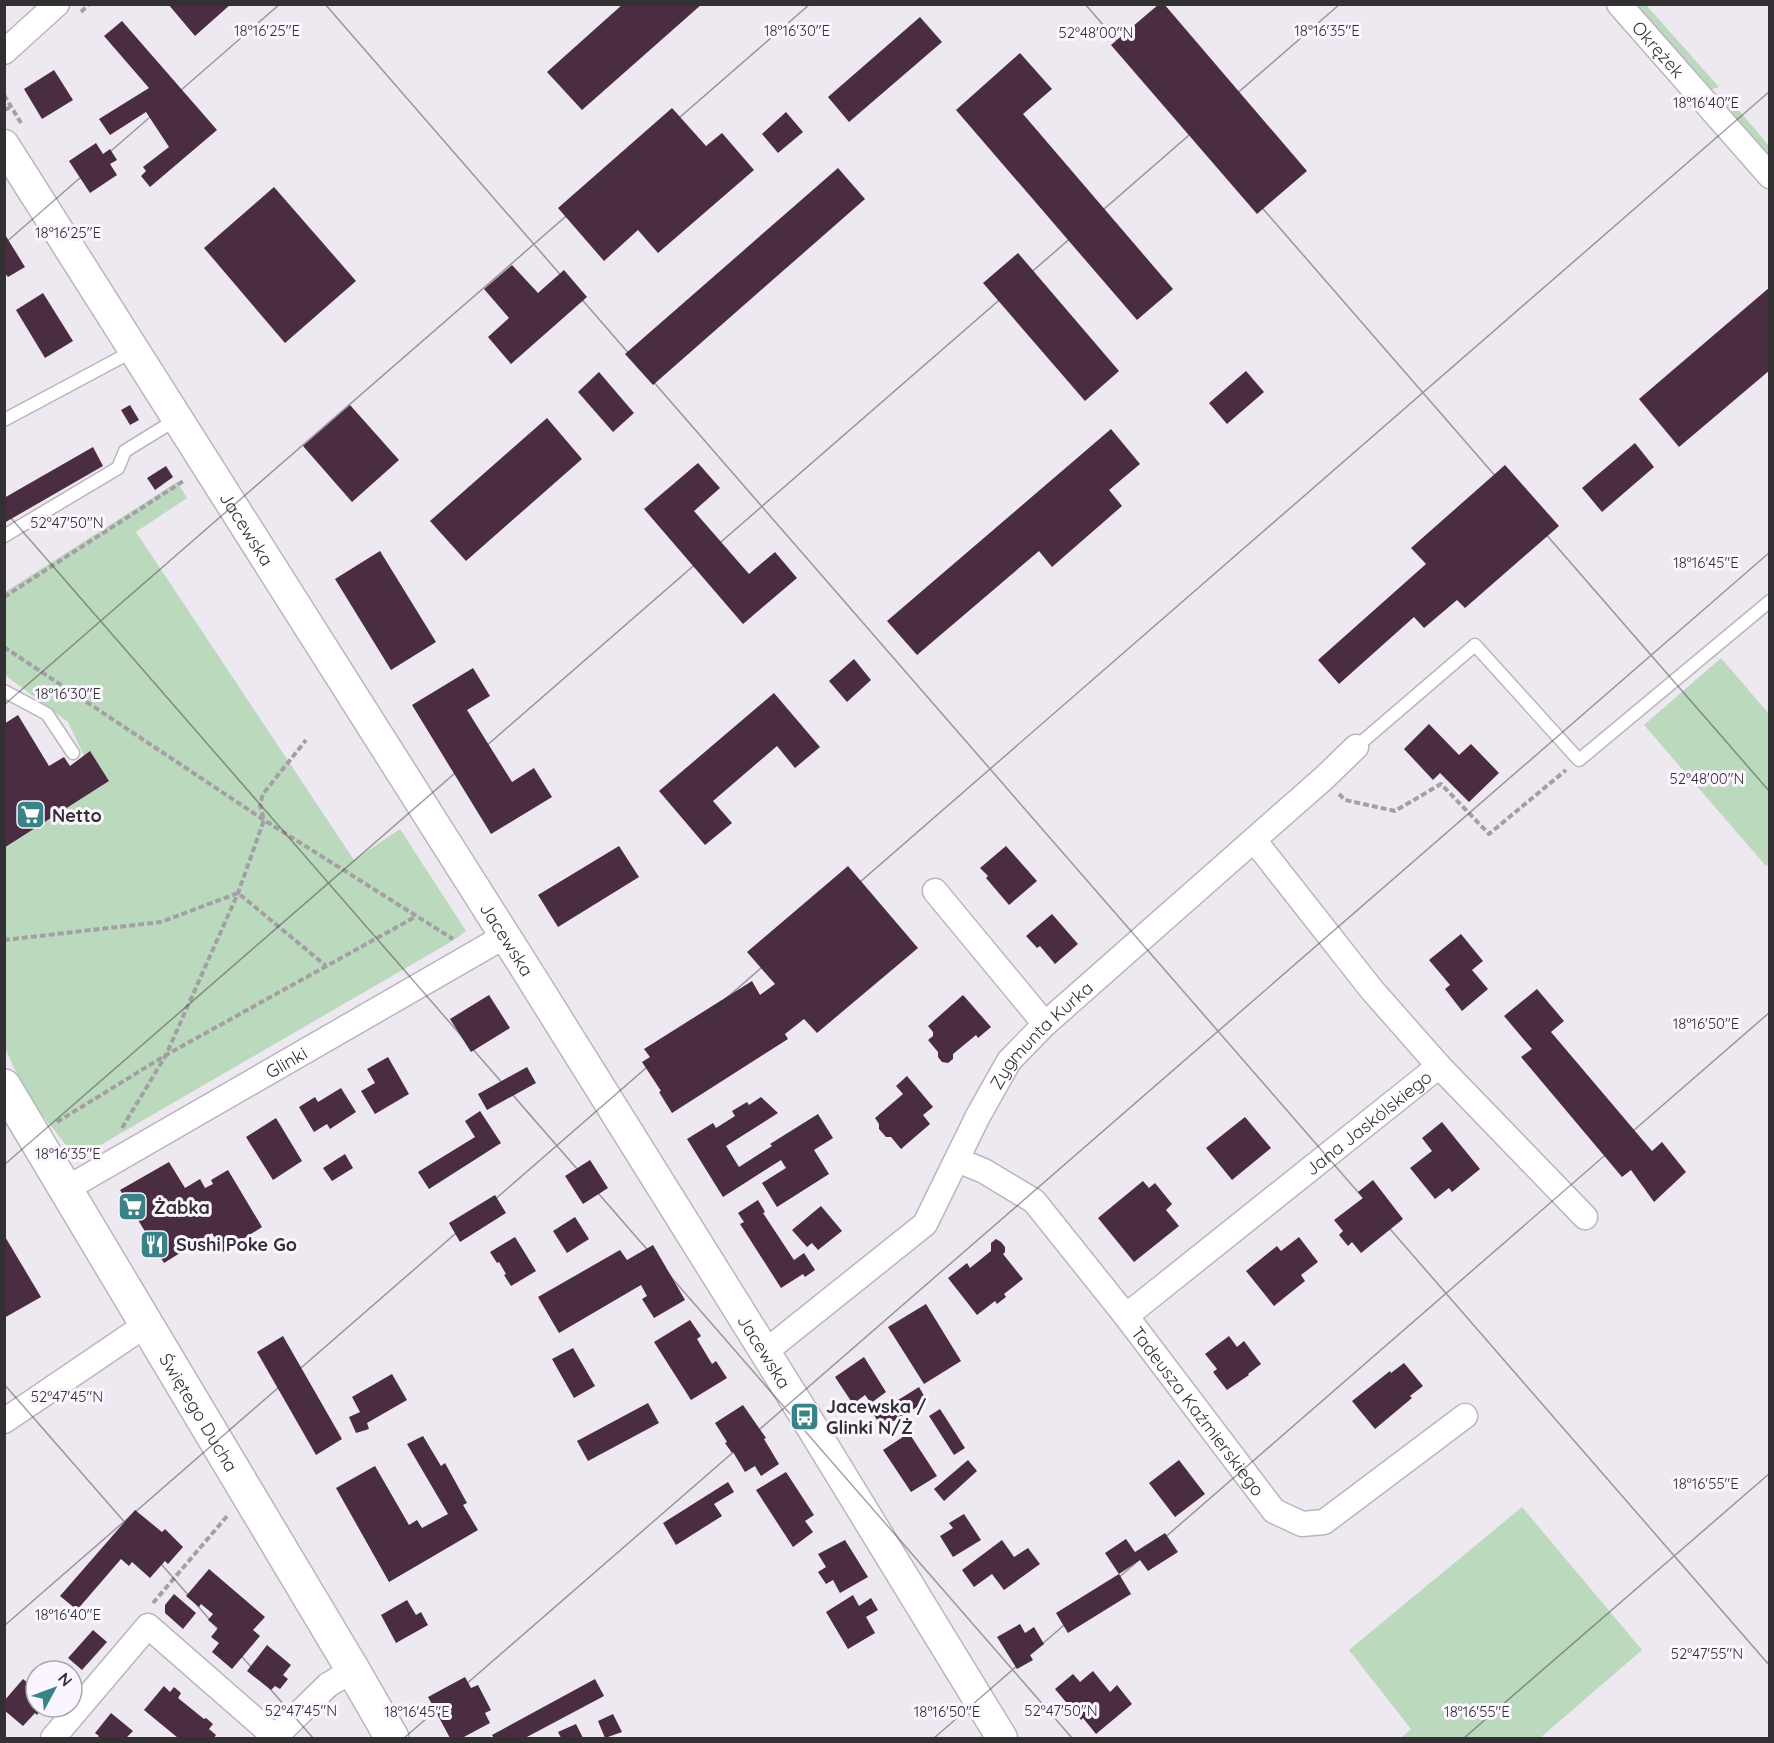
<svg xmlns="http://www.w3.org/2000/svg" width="1774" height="1743" font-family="Quicksand,sans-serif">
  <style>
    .green { fill: #bbd9bd }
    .building { fill: #4b2d41 }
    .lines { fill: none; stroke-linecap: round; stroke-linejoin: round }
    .service-casing { stroke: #bbb5be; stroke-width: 15 }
    .minor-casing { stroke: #bbb5be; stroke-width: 27 }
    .tertiary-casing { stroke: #bbb5be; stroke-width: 33 }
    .secondary-casing { stroke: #bbb5be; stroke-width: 36 }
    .path { stroke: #a39fa5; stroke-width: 4; stroke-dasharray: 6 3; stroke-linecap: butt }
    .service { stroke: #fff; stroke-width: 12 }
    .minor { stroke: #fff; stroke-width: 24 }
    .tertiary { stroke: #fff; stroke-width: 30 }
    .secondary { stroke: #fff; stroke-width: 33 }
    .ticks { fill: none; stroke: #323033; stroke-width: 1.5; stroke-opacity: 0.45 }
    .labels { text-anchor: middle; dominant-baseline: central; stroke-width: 6; stroke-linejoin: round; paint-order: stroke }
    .street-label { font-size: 18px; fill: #323033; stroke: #fbf5ff }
    .poi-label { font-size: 18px; font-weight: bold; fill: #323033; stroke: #fbf5ff; text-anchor: start }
    .ticks-label { font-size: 15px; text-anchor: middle; fill: #323033; stroke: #fbf5ff; stroke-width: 6; stroke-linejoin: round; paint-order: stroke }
  </style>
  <rect width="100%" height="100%" fill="#eee8f1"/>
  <g class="green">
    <polygon points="1634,5 1646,5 1719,87 1709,90"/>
    <polygon points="1727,96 1769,146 1769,159 1723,105 1723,101"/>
    <polygon points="177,482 187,498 136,532 354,860 400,829 466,931 454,940 85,1154 72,1151 66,1145 27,1096 5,1048 5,848 109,781 90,752 84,756 68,722 5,675 5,592"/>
    <polygon points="1721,658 1769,714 1770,863 1766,866 1644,725"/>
    <polygon points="1522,1507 1642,1650 1540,1738 1401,1738 1411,1729 1349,1650"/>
  </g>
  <g class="building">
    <polygon points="168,4 231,4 195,36"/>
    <polygon points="623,4 702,4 582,110 547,72"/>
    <polygon points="1159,4 1164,4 1307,171 1257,214 1111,45"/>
    <polygon points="920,17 942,42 849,122 828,97"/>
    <polygon points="122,21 217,130 150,187 141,176 146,171 143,167 169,147 146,112 110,135 99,119 149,88 104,36"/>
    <polygon points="1020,53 1052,89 1023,114 1173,289 1137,320 956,110"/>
    <polygon points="54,70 73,100 42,119 24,89"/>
    <polygon points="672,108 706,146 722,133 754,170 658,253 638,230 604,261 558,208"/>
    <polygon points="786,112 803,132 778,153 762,134"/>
    <polygon points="96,143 103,154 110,149 117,160 110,164 117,175 90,193 69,161"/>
    <polygon points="838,168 865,199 653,385 625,354"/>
    <polygon points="274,187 356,281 285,343 204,248"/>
    <polygon points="4,233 25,267 8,277 4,272"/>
    <polygon points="1018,253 1119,371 1085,401 983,283"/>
    <polygon points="512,265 538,293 564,270 587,297 511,364 488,337 509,318 484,289"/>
    <polygon points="1770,287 1770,370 1679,447 1639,399"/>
    <polygon points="43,293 73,341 45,358 16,310"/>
    <polygon points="1246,371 1264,392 1227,424 1209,403"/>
    <polygon points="599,372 634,413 613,432 578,392"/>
    <polygon points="130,405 139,420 130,425 121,410"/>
    <polygon points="350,405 399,460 352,502 303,446"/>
    <polygon points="547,418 582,459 466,561 430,521"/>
    <polygon points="1111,429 1140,464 1109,490 1122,506 1052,567 1039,551 917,655 887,621"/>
    <polygon points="1635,443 1654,467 1602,512 1582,488"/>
    <polygon points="93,447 103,466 4,523 4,498"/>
    <polygon points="698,463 720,488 694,511 749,574 775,552 797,578 743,624 644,509"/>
    <polygon points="1505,465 1559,526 1465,608 1457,600 1424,628 1414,617 1339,684 1318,660 1426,564 1411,548"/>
    <polygon points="166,466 173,477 155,490 147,478"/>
    <polygon points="380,551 436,642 391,670 335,579"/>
    <polygon points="854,659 871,680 847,702 829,681"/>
    <polygon points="473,668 490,696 467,710 512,782 534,768 552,797 491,834 412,705"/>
    <polygon points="774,693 820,747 795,768 777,746 713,801 732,823 705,845 659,791"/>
    <polygon points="18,715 49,766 64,757 70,766 90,751 109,781 4,848 4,724"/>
    <polygon points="1429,724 1459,755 1471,744 1499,773 1469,802 1440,773 1433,780 1404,749"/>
    <polygon points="619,846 639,877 558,927 538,895"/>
    <polygon points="1006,846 1037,881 1009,905 986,878 988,876 980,868"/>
    <polygon points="848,866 918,948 817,1033 804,1019 785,1034 788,1039 672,1113 659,1092 661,1091 642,1062 650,1057 644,1049 752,981 760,995 775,984 747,952"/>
    <polygon points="1052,914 1078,944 1055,964 1040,946 1037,948 1026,936"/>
    <polygon points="1461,934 1483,961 1472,970 1488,989 1462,1011 1445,989 1450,985 1429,960"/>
    <polygon points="1537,989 1564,1021 1551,1032 1652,1151 1662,1142 1686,1172 1654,1202 1631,1170 1622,1177 1521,1057 1532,1049 1504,1016"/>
    <polygon points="489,995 510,1028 471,1052 450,1019"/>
    <polygon points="963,995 991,1027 978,1038 976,1035 953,1054 953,1059 948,1063 942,1062 938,1057 938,1052 928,1040 933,1036 933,1032 928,1026"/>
    <polygon points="388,1057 409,1094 375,1114 361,1091 375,1083 367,1069"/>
    <polygon points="527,1067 536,1083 487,1110 478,1094"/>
    <polygon points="907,1076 933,1107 923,1115 930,1124 901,1149 891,1137 886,1137 879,1129 879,1124 875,1118 903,1094 896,1086"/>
    <polygon points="341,1088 356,1112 330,1129 327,1124 314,1132 299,1107 315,1097 318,1102"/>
    <polygon points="761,1097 778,1113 726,1146 739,1167 772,1146 770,1144 818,1114 833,1138 814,1150 829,1174 777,1207 762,1183 786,1168 781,1160 723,1197 687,1139 713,1123 716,1128 735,1116 732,1111 747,1102 749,1105"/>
    <polygon points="480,1111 501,1143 429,1189 418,1172 475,1137 465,1121"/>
    <polygon points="1245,1117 1271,1148 1232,1180 1206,1148"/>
    <polygon points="276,1118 302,1161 273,1180 246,1137"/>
    <polygon points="1442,1122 1480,1169 1452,1192 1449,1188 1435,1199 1410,1168 1432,1151 1422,1138"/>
    <polygon points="345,1154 353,1168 332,1181 323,1168"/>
    <polygon points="590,1160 608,1188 583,1204 565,1176"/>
    <polygon points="169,1162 185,1188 200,1179 205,1188 213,1184 211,1180 228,1170 262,1227 223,1252 212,1233 164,1263 120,1190"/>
    <polygon points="1373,1180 1403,1219 1361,1253 1352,1242 1348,1246 1339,1235 1343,1231 1334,1220 1363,1198 1358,1192"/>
    <polygon points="1143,1181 1149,1188 1155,1183 1172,1204 1166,1210 1179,1226 1134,1262 1098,1218"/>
    <polygon points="495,1195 506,1213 460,1242 449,1223"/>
    <polygon points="758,1200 765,1212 763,1213 794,1260 804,1253 815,1270 805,1277 803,1274 781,1288 740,1224 744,1222 738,1213"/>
    <polygon points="821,1206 842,1231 818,1250 812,1243 807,1247 792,1230"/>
    <polygon points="575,1217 589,1239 567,1253 553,1231"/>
    <polygon points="4,1235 41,1297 4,1318"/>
    <polygon points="515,1237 536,1271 511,1286 504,1275 506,1274 499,1262 497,1263 490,1252"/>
    <polygon points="1299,1237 1318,1262 1301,1275 1305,1281 1274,1306 1246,1271 1277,1246 1281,1251"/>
    <polygon points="996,1239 1001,1242 1005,1247 1005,1252 1003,1254 1023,1279 1004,1294 1006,1297 997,1304 995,1301 977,1315 948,1278 967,1263 970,1268 991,1251 991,1243"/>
    <polygon points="653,1245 685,1300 654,1318 642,1299 647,1296 641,1285 559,1333 538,1297 620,1250 627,1260"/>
    <polygon points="926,1304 961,1361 924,1384 888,1327"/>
    <polygon points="690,1320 701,1336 697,1339 712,1364 716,1361 727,1378 691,1400 654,1342"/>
    <polygon points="283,1336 342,1439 316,1455 257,1352"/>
    <polygon points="1229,1336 1237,1347 1244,1341 1261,1364 1248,1374 1249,1375 1227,1390 1213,1372 1217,1369 1205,1354"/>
    <polygon points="573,1348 595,1386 574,1398 552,1359"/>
    <polygon points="864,1357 886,1392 871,1403 865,1395 853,1404 835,1377"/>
    <polygon points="1404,1363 1423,1386 1410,1396 1412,1398 1375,1429 1352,1401 1390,1371 1391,1373"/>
    <polygon points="392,1374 407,1400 367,1423 369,1429 356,1433 349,1417 360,1412 352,1397"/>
    <polygon points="919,1387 927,1401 882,1428 874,1415"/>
    <polygon points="648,1403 659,1423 588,1461 577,1441"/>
    <polygon points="743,1405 766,1438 764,1439 779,1464 761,1476 755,1466 745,1472 733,1452 732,1453 725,1443 727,1442 715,1423"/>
    <polygon points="940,1409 965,1448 954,1455 929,1416"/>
    <polygon points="909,1433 937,1476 911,1492 883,1450"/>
    <polygon points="423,1436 441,1466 445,1463 467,1503 463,1505 478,1530 389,1582 336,1488 375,1466 409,1525 417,1520 422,1528 448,1514 407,1444"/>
    <polygon points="968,1460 977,1471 944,1501 934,1489"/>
    <polygon points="1179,1460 1205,1494 1175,1517 1149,1483"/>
    <polygon points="786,1472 814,1515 805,1521 813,1532 793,1547 756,1490"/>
    <polygon points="728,1482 734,1492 714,1504 722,1516 676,1545 663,1523"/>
    <polygon points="135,1510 162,1532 165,1529 183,1547 168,1564 165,1561 150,1578 132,1562 129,1566 121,1559 77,1610 60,1596"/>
    <polygon points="964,1514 981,1540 953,1557 940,1536 953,1528 949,1523"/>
    <polygon points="1165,1533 1178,1552 1148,1571 1140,1560 1119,1574 1105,1553 1126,1539 1135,1552"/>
    <polygon points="845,1540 868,1577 840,1593 833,1580 826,1584 818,1572 826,1567 818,1554"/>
    <polygon points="1002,1540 1014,1557 1028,1548 1040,1564 1004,1590 992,1574 974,1587 962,1570"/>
    <polygon points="209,1569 265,1617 253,1630 260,1636 232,1669 212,1652 219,1643 211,1637 218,1628 208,1620 213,1614 201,1604 199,1607 186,1596"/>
    <polygon points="1119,1574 1131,1594 1068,1633 1056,1613"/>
    <polygon points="174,1594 196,1613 183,1629 165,1613 165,1605"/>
    <polygon points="853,1595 859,1606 871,1598 878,1610 866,1617 875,1633 848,1649 826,1612"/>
    <polygon points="407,1600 416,1615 421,1612 428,1625 396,1643 381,1615"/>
    <polygon points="1020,1624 1025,1633 1034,1627 1044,1644 1030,1655 1033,1660 1017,1669 997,1637"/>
    <polygon points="93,1630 107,1642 82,1670 68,1658"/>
    <polygon points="267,1645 291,1665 283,1675 288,1679 280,1689 275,1686 271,1690 247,1671"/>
    <polygon points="1093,1671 1110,1692 1117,1685 1132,1704 1096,1734 1083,1718 1081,1720 1055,1689 1073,1674 1080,1682"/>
    <polygon points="465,1677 471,1688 478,1685 491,1710 485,1713 490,1723 462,1738 450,1738 428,1697"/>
    <polygon points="23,1679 36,1690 36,1707 43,1707 37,1715 35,1713 23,1726 4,1710 4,1701"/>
    <polygon points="595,1679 604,1696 525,1738 494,1738 492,1735"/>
    <polygon points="164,1686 170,1692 174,1687 181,1693 178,1698 204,1719 206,1718 213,1724 209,1729 216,1735 214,1738 178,1738 144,1710"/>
    <polygon points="111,1713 133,1731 126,1738 97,1738 99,1736 95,1733"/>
    <polygon points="613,1714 622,1732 605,1738 598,1721"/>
    <polygon points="576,1724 583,1738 561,1738 558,1732"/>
  </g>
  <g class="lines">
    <defs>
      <g id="service">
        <polyline points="4,420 133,351"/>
        <polyline points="4,536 118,468 125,451 177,419"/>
        <polyline points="4,691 47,714 73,753"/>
        <polyline points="1356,747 1475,645 1579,760 1770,601"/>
      </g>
      <g id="minor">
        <path id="s1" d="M1619,4L1770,176"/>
        <polyline points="4,52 57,4"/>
        <polyline points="935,891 1045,1024"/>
        <polyline points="1439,1066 1585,1217"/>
        <path id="s2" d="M957,1160L984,1171L1034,1201L1126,1316L1274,1511L1302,1524L1324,1522L1465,1416"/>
        <path id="s3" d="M66,1189L505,936"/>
        <path id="s4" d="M1126,1316L1439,1066L1372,990L1254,840"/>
        <path id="s5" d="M765,1352L925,1224L978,1116L1009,1061L1045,1024L1324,778L1356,747"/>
        <polyline points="4,1421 147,1324"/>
        <polyline points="53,1738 148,1626 275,1737"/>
        <polyline points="274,1738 328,1685 353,1670"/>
      </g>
      <g id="tertiary">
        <path id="s6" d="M4,145L526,969L805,1416L1002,1738"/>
      </g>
      <g id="secondary">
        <path id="s7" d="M4,1086L353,1670L392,1738"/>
      </g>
    </defs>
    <use href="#service" class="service-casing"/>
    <use href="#minor" class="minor-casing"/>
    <use href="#tertiary" class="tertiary-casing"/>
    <use href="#secondary" class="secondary-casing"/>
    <g class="path">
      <polyline points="81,12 89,4"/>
      <polyline points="4,95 21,123"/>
      <polyline points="4,110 11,107"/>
      <polyline points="4,597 185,480"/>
      <polyline points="4,647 264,820 453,939"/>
      <polyline points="1339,794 1345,800 1395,811 1441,784 1489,834 1566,770"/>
      <polyline points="4,940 161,922 238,893 325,965"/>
      <polyline points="57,1122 166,1055 415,917"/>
      <polyline points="122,1128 166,1055 238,893 264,820 260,805 263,794 306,740"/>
      <polyline points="153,1603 228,1515"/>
    </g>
    <use href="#service" class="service"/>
    <use href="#minor" class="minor"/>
    <use href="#tertiary" class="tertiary"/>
    <use href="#secondary" class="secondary"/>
  </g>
  <path class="ticks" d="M325,4L1770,1666M1085,4L1770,792M4,244L280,4M4,510L1072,1738M4,705L810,4M4,1165L1340,4M4,1384L313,1738M4,1626L1770,91M404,1738L1770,552M934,1738L1770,1012M1464,1738L1770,1473"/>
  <defs>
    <symbol id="supermarket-square" viewBox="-11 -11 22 22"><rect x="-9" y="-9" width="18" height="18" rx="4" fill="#398285" stroke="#fbf5ff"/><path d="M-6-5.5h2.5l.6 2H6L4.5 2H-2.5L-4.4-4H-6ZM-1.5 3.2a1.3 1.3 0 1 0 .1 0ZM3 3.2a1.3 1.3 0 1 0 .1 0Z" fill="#fff"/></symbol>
    <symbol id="restaurant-square" viewBox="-11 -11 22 22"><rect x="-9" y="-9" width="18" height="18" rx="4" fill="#398285" stroke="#fbf5ff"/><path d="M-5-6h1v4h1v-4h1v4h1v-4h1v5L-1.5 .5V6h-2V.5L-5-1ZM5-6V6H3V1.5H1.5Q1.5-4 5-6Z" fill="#fff"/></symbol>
    <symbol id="bus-square" viewBox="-11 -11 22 22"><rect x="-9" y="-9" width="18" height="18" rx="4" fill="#398285" stroke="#fbf5ff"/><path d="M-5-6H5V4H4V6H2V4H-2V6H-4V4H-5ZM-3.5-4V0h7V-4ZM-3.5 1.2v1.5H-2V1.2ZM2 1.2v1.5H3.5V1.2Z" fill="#fff"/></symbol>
  </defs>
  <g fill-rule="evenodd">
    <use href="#supermarket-square" x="14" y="798" width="33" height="33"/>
    <use href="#supermarket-square" x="116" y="1190" width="33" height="33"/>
    <use href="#restaurant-square" x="138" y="1228" width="33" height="33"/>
    <use href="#bus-square" x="788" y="1400" width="33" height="33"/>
  </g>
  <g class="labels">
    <g class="street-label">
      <text stroke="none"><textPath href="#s1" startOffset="60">Okrężek</textPath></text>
      <text stroke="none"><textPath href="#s6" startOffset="454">Jacewska</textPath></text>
      <text stroke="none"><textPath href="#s6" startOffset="940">Jacewska</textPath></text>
      <text stroke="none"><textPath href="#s5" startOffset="429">Zygmunta Kurka</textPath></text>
      <text stroke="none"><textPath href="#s3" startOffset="254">Glinki</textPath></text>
      <text stroke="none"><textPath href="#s4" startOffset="310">Jana Jaskólskiego</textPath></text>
      <text stroke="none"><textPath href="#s6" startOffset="1426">Jacewska</textPath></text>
      <text stroke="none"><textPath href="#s2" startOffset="354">Tadeusza Kaźmierskiego</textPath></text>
      <text stroke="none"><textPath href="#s7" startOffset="380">Świętego Ducha</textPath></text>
    </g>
    <g class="poi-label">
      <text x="52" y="815">Netto</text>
      <text x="154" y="1207">Żabka</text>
      <text x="176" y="1244">Sushi Poke Go</text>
      <text x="826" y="1406">Jacewska /<tspan x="826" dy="21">Glinki N/Ż</tspan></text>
    </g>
  </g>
  <g class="ticks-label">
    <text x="267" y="36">18°16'25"E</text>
    <text x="797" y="36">18°16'30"E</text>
    <text x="1327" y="36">18°16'35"E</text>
    <text x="1096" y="38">52°48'00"N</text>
    <text x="1706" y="108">18°16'40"E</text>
    <text x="68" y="238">18°16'25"E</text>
    <text x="67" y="528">52°47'50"N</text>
    <text x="1706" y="568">18°16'45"E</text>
    <text x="68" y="699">18°16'30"E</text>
    <text x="1707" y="784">52°48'00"N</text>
    <text x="1706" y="1029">18°16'50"E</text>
    <text x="68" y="1159">18°16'35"E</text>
    <text x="67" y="1402">52°47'45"N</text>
    <text x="1706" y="1489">18°16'55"E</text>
    <text x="68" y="1620">18°16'40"E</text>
    <text x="1707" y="1659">52°47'55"N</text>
    <text x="301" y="1716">52°47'45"N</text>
    <text x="1061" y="1716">52°47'50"N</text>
    <text x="417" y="1717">18°16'45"E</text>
    <text x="947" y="1717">18°16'50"E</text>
    <text x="1477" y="1717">18°16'55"E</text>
  </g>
  <rect width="1774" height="1743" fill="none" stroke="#323033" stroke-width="12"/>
  <g transform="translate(54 1689) rotate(49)"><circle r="28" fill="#fbf5ff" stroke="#aba6ad" stroke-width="1.5"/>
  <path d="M0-4.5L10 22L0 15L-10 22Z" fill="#398285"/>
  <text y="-9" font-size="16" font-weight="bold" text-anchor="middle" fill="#323033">N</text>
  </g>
</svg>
